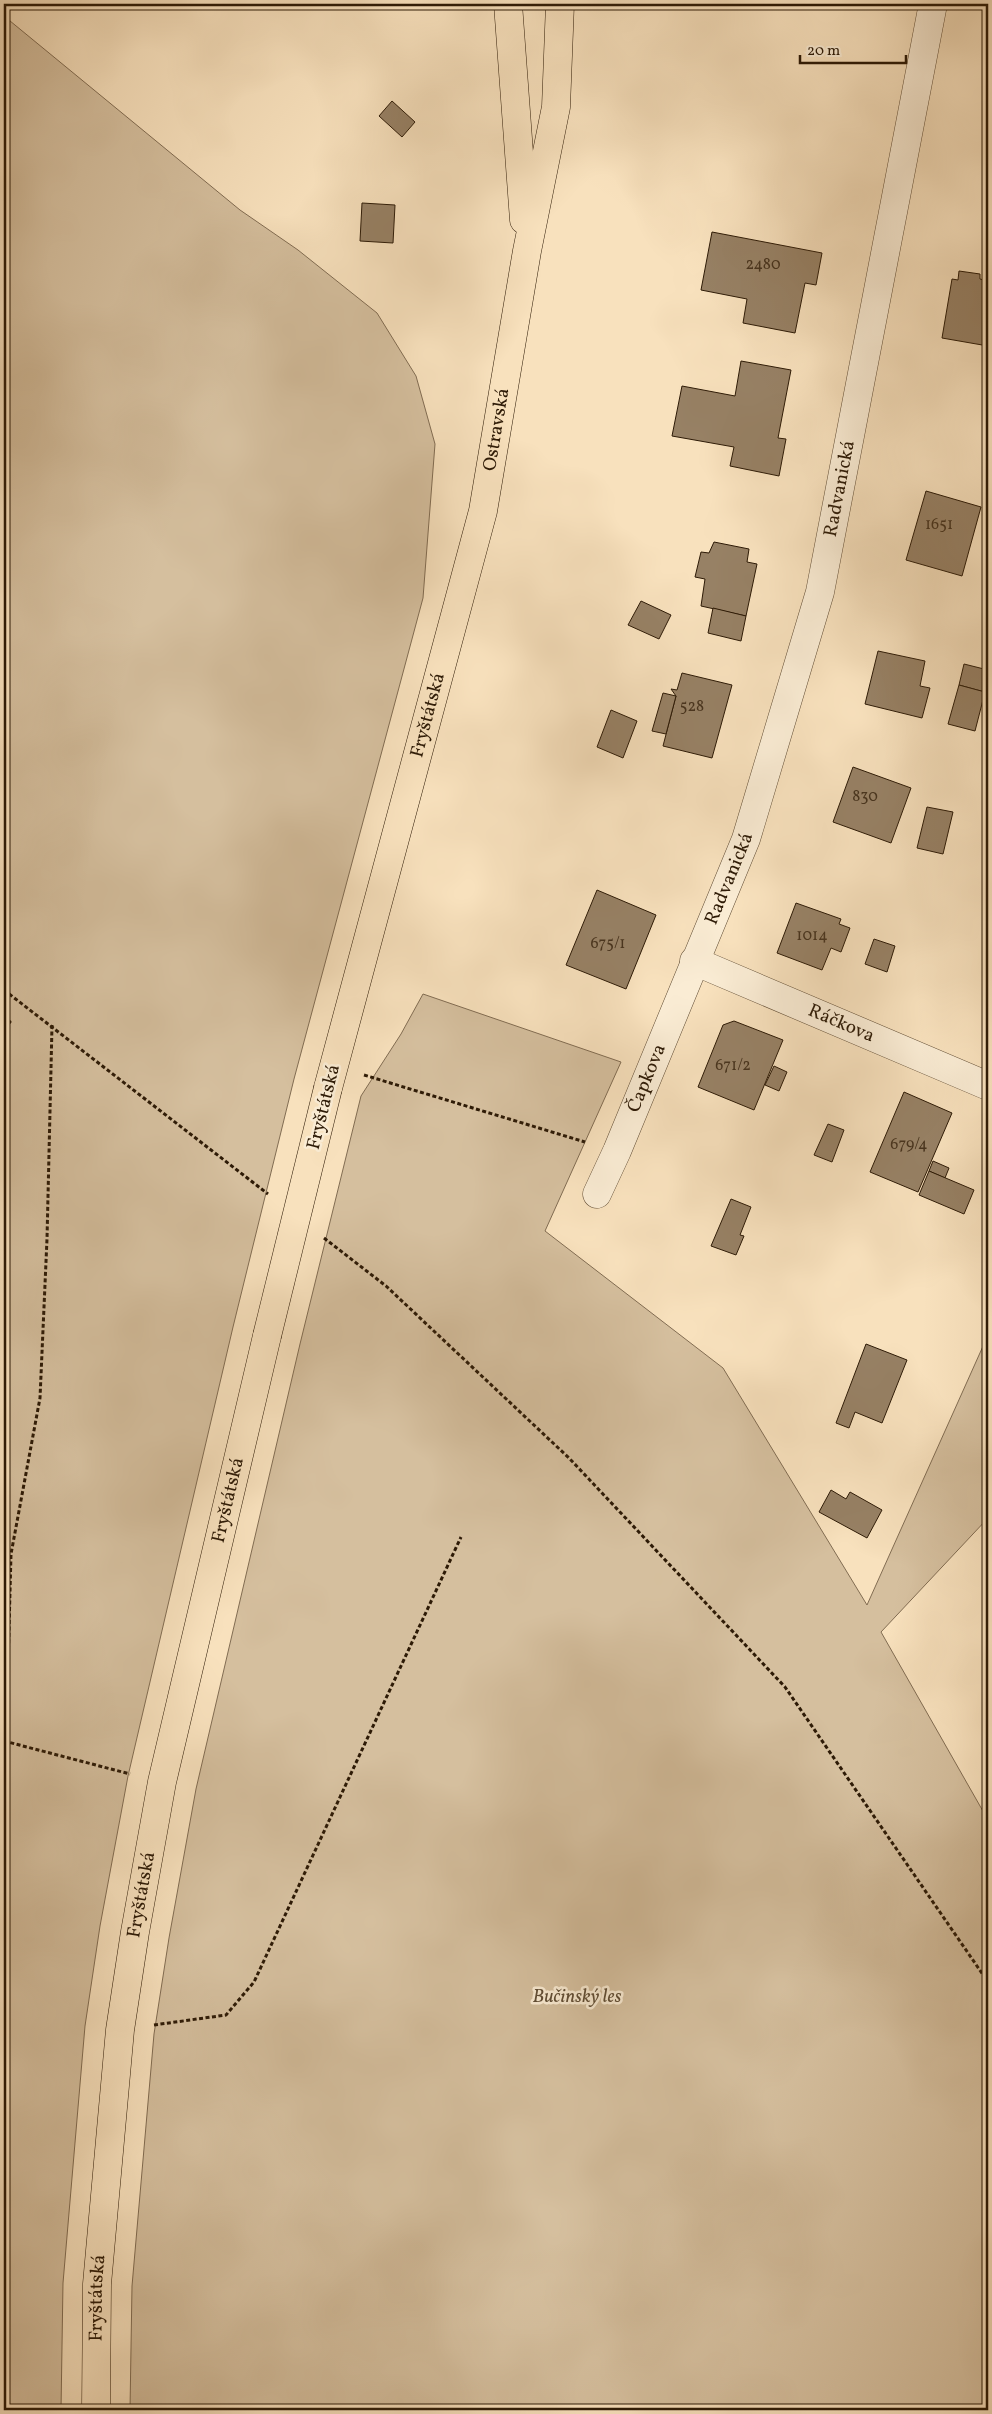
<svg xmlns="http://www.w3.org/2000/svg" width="992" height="2414" font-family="Vollkorn,serif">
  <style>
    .green { fill: #d5bf9e; stroke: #816c52 }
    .building { fill: #978165; stroke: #2d1a06 }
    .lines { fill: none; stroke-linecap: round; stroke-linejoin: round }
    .minor-casing { stroke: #604c34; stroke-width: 29 }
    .major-casing { stroke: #2d1a06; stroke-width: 29 }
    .path { stroke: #2d1a06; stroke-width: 3; stroke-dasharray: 4 2.5; stroke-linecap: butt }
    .minor { stroke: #faecd4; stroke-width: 28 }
    .major { stroke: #f8e1bd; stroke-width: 28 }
    .major-bridge-casing { stroke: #2d1a06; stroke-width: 29; stroke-linecap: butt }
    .major-bridge { stroke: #f8e1bd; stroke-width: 28 }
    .labels { text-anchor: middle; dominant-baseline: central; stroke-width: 5; stroke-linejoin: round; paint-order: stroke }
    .number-label { font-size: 16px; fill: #48341e }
    .street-label { font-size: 19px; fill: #2d1a06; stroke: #faecd4 }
    .park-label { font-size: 19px; font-style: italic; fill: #5f4c34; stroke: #faecd4 }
  </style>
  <rect width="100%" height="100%" fill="#f8e1bd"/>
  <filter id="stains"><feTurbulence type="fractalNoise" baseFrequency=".004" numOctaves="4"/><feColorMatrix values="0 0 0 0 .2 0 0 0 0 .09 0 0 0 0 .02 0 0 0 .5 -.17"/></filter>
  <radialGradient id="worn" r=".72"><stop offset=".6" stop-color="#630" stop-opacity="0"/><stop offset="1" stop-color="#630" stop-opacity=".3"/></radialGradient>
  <g class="green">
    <polygon points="4,16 240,210 298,250 377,313 416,376 435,444 423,598 294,1079 233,1327 128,1776 100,1926 85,2026 63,2283 61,2410 4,2410"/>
    <polygon points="423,994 621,1062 545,1231 723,1368 867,1605 988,1335 988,1518 881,1632 988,1820 988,2410 130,2410 132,2286 154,2034 169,1938 196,1789 300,1344 361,1096 401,1034"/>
  </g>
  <g class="building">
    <polygon points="392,101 415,122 402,137 379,116"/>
    <polygon points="362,203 395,205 393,243 360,241"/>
    <polygon points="712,232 822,253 816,285 805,283 795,333 743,323 747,299 701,290"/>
    <polygon points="959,271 980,274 980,279 988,281 988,346 942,338 952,279 958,280"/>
    <polygon points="741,361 791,370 778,438 786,439 779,476 730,466 734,447 672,436 682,386 735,396"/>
    <polygon points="926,491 981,507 962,576 906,560"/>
    <polygon points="714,542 749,549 747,562 757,564 746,616 701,606 705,579 695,577 701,552 709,553"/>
    <polygon points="641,601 671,615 659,639 628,625"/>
    <polygon points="713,608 746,616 741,641 708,633"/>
    <polygon points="878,651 925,661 920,686 930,688 922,718 865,704"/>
    <polygon points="964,664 988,670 988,693 959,685"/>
    <polygon points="682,673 732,685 712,758 663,746 676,696 671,689 677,690"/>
    <polygon points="959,685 985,692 975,731 948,724"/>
    <polygon points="663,693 676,696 666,734 652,731"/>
    <polygon points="611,710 637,721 623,758 597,747"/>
    <polygon points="853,767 911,788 891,843 833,822"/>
    <polygon points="927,807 953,812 943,854 917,848"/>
    <polygon points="597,890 656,915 626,989 566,965"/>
    <polygon points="796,903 841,919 839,924 850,928 841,952 831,948 822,970 777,953"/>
    <polygon points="874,939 895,946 887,972 865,964"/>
    <polygon points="734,1021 783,1040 754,1110 698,1087 723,1025"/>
    <polygon points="774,1066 787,1072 779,1091 765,1085"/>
    <polygon points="904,1092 952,1113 918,1192 870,1172"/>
    <polygon points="828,1124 844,1130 832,1162 814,1155"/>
    <polygon points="933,1161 949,1168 945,1178 929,1171"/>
    <polygon points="929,1171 974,1190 964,1214 919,1195"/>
    <polygon points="731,1199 751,1207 740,1235 744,1236 736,1255 711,1246"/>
    <polygon points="866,1344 907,1360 882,1423 855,1412 849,1428 836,1423"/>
    <polygon points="831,1490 846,1499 850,1492 882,1510 867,1538 819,1512"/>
  </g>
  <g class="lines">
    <defs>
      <g id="minor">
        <path id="s1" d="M694,961L988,1086"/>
        <path id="s2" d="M597,1194L617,1151L746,839L820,592L933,4"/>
      </g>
      <g id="major">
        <polyline points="508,4 524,220"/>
        <path id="s3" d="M328,1088L483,511L527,251L556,107L560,4"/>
        <path id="s4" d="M96,2410L97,2284L120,2030L135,1932L162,1782L267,1336"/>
      </g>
    </defs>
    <use href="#minor" class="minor-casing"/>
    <use href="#major" class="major-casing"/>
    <g class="path">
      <polyline points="4,990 268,1194"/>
      <polyline points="4,1009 10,1022 4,1028"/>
      <polyline points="364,1075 585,1142"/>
      <polyline points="324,1238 386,1286 569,1458 785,1687 988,1982"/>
      <polyline points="4,1741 130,1774"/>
      <polyline points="6,1741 11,1554 40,1398 47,1239 52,1025"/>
      <polyline points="154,2025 226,2015 254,1982 461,1537"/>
    </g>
    <use href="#minor" class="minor"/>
    <use href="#major" class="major"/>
    <defs>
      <polyline id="major-bridge" points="267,1336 328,1088"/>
    </defs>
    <use href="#major-bridge" class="major-bridge-casing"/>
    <use href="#major-bridge" class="major-bridge"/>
  </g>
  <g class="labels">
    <g class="number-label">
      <text x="763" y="265">2480</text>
      <text x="939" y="525">1651</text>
      <text x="692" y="707">528</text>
      <text x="865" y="797">830</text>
      <text x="812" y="936">1014</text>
      <text x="608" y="944">675/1</text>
      <text x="733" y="1066">671/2</text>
      <text x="909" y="1145">679/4</text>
    </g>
    <g class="street-label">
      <text stroke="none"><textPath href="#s3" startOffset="680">Ostravská</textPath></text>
      <text stroke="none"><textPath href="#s2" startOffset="748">Radvanická</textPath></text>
      <text stroke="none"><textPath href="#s3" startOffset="386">Fryštátská</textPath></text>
      <text stroke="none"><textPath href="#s2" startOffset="342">Radvanická</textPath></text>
      <text stroke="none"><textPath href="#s1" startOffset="160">Ráčkova</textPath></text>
      <text stroke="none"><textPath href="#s2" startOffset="126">Čapkova</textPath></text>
      <text transform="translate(324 1107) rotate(-76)">Fryštátská</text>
      <text stroke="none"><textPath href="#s4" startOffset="922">Fryštátská</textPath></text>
      <text stroke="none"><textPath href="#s4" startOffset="518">Fryštátská</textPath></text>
      <text stroke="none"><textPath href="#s4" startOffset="112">Fryštátská</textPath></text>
    </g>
    <g class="park-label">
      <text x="577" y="1997">Bučinský les</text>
    </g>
  </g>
  <rect width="992" height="2414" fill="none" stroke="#f8e1bd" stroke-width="20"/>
  <rect x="5" y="5" width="982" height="2404" fill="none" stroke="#2d1a06" stroke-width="2.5"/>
  <rect x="10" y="10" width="972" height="2394" fill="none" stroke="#2d1a06"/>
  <path d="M800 55v8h106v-8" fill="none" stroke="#2d1a06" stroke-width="2.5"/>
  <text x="807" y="55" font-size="15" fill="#2d1a06" stroke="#faecd4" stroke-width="4" paint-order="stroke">20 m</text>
  <rect width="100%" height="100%" filter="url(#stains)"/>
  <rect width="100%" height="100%" fill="url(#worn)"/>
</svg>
